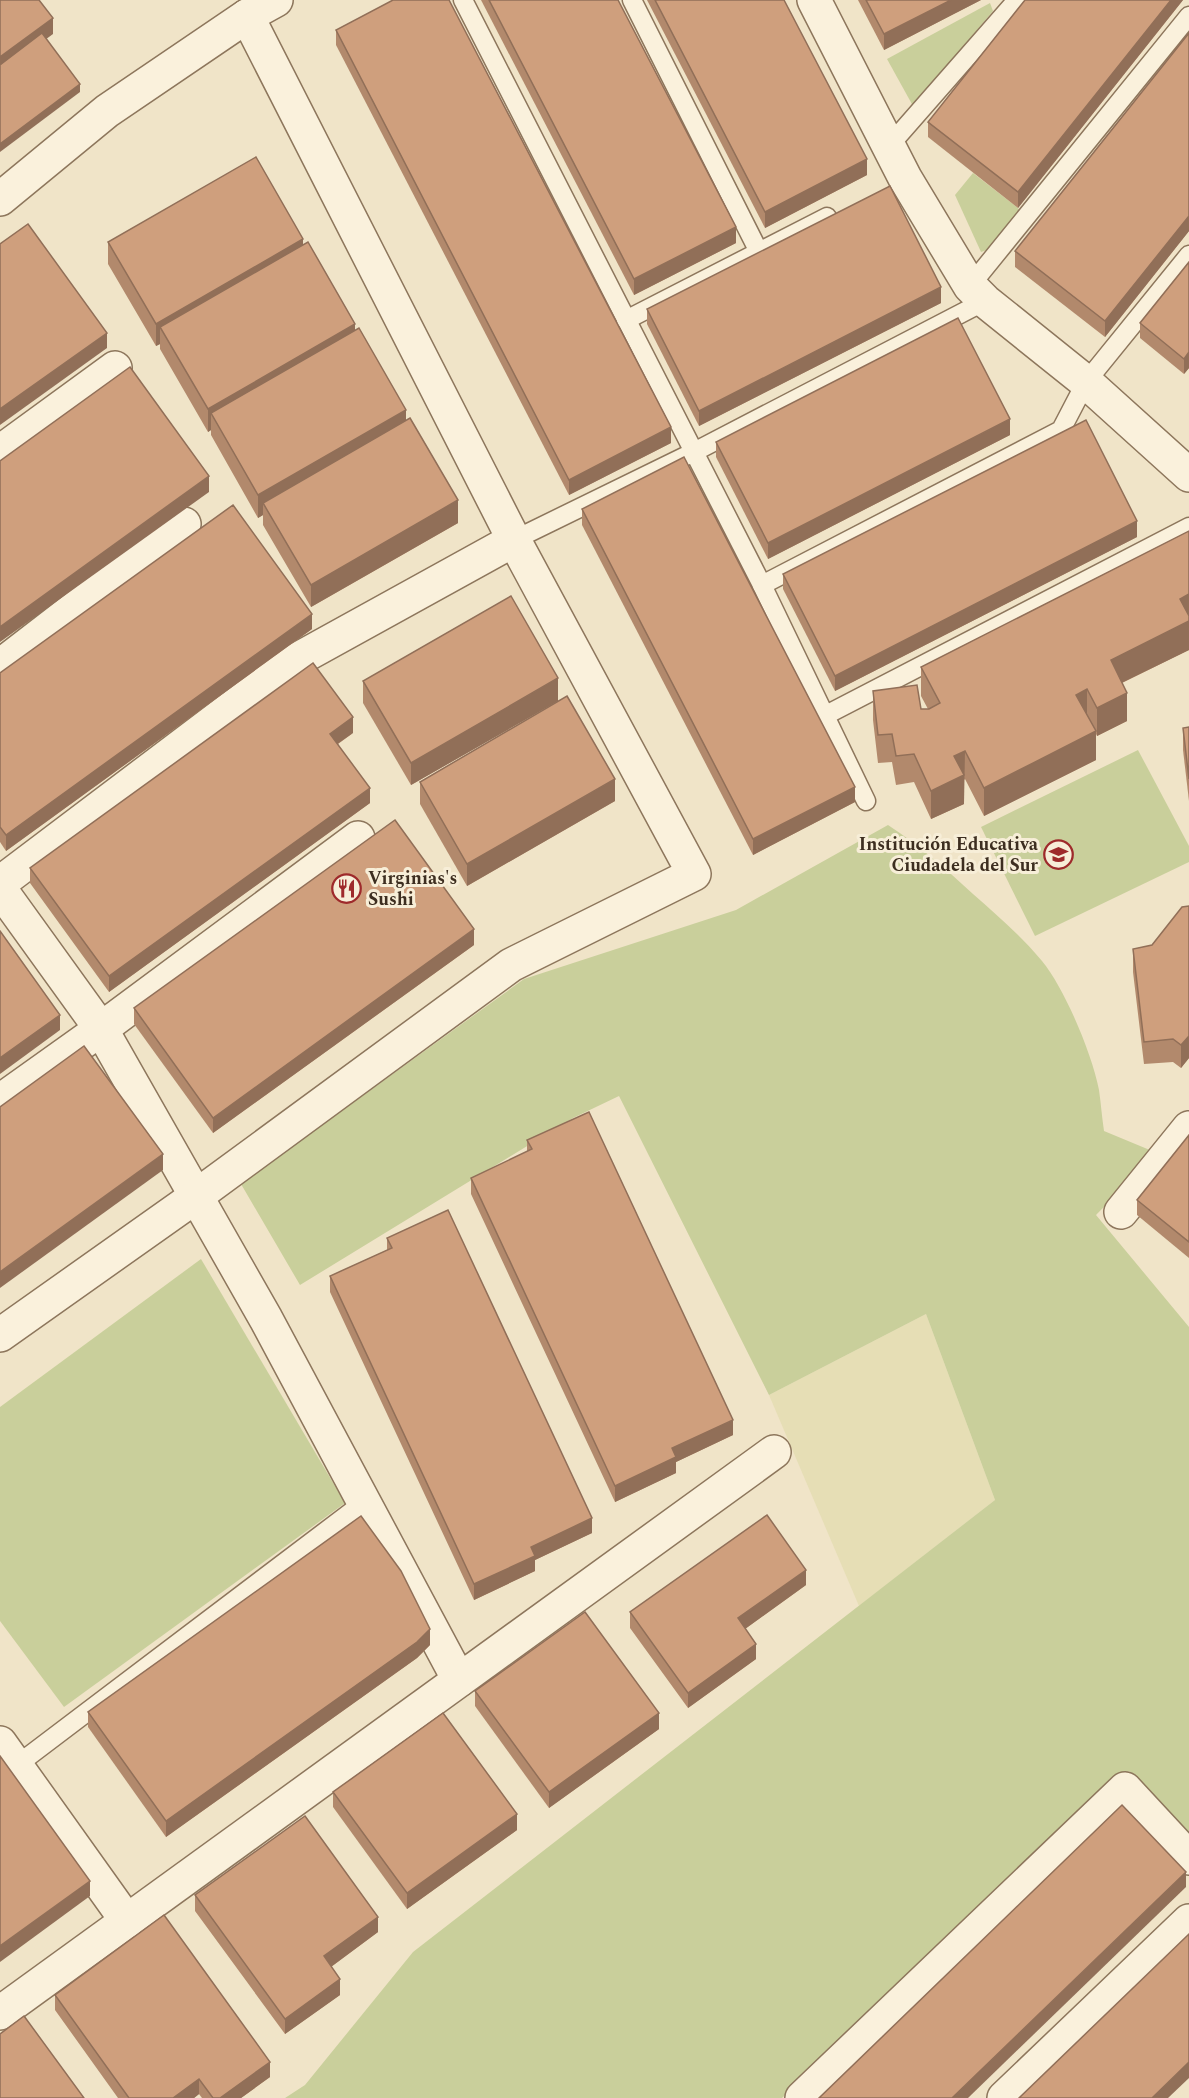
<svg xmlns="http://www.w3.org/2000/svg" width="1189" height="2098" font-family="Spectral,serif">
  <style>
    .farmland { fill: #e6deb5 }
    .green { fill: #c9cf9b }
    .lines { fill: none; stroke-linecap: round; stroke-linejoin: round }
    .service-casing { stroke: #8d765c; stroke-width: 21 }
    .minor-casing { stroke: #8d765c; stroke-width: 36 }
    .tertiary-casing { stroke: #8d765c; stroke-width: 36 }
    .service { stroke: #faf1dc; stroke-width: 18 }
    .minor { stroke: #faf1dc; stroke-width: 33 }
    .tertiary { stroke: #faf1dc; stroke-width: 33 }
    .wall { fill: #b2896c }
    .shaded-wall { fill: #916f58 }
    .building { fill: #cf9f7d; stroke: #916f58; stroke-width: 1.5 }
    .labels { text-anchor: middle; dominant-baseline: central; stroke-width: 6; stroke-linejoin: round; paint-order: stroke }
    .poi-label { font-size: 18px; font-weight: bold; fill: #3d2e20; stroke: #f7eed8; text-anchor: end }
  </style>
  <rect width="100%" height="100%" fill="#f0e4c8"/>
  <polygon class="farmland" points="926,1314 995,1500 859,1606 769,1395"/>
  <g class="green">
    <polygon points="990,3 993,11 913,106 887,59"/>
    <polygon points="973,173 1018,208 1021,214 990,249 981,252 955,195"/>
    <polygon points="1138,750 1189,846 1189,862 1035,936 981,827"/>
    <path d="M888,825C919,845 946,869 973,894C997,915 1021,936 1042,961C1065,989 1092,1054 1099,1090C1101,1104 1102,1118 1104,1131L1157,1153L1096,1215L1189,1327V1836L1129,1771L782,2098H285L305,2085L413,1952L995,1500L926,1314L769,1395L619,1096L573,1118L300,1285L241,1184L524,979L736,910Z"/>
    <polygon points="201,1259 345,1503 64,1707 0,1621 0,1407"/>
  </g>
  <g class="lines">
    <defs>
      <g id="service">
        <polyline points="463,0 762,585 866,801"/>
        <polyline points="632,0 759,252"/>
        <polyline points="889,146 1017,0"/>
        <polyline points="970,286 1189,16"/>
        <polyline points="626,320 827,217"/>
        <polyline points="514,540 694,452 985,301"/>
        <polyline points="762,585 1061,430 1086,382 1189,255"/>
        <polyline points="826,715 1189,527"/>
        <polyline points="17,1765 363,1503"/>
      </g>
      <g id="minor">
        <polyline points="814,0 905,178 970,286 985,301 1086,382 1189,475"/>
        <polyline points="0,452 115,368"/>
        <polyline points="0,666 184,524"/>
        <polyline points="0,883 291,663 514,540"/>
        <polyline points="0,889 101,1029 266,1319 459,1680"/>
        <polyline points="0,1101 101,1029 358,838"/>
        <polyline points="1121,1212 1189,1128"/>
        <polyline points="0,1335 195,1197 511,965 694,874 514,540 247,16"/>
        <polyline points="0,1743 127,1921"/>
        <polyline points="0,2013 774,1452"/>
        <polyline points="802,2098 1125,1789 1189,1858"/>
        <polyline points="1004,2098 1189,1921"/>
      </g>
      <polyline id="tertiary" points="0,199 107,111 247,16 276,0"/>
    </defs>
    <use href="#service" class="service-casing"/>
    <use href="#minor" class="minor-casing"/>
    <use href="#tertiary" class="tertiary-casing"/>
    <use href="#service" class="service"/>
    <use href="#minor" class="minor"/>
    <use href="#tertiary" class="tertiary"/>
  </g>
  <g class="wall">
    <polygon points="481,0 618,0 736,243 634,295"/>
    <polygon points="647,0 784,0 867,175 765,228"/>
    <polygon points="858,0 981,0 884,50"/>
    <polygon points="1025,0 1183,0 1018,208 928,137 928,122"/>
    <polygon points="336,30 671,443 569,495 336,45"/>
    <polygon points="1189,33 1189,231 1105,337 1015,267 1015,251"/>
    <polygon points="108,242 303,244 355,330 406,420 458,523 311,607 263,525 263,515 258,518 211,435 211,430 208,432 160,349 160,344 156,346 108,264"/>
    <polygon points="1189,262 1189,368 1184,374 1140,338 1140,323"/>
    <polygon points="941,303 699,426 647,324 647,309"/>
    <polygon points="1010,435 768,559 716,457 716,442"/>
    <polygon points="582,509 855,802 753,855 582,525"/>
    <polygon points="1189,531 1189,650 1122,683 1127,721 1097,736 1096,734 1096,760 984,816 965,779 964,780 964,804 931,819 914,782 896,785 892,762 878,763 873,720 873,691 921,709 928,709 921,696 921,667"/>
    <polygon points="1137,537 835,691 783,589 783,574"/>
    <polygon points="312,629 6,851 0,842 0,673"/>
    <polygon points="363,681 558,701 411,785 363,703"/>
    <polygon points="1189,727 1189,801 1183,750 1183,728"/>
    <polygon points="353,733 338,744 370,803 109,992 30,883 30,868"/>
    <polygon points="420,782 615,801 467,886 420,804"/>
    <polygon points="1189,906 1189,1058 1181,1068 1173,1062 1144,1064 1133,972 1133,949 1152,945"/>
    <polygon points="474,945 213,1133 134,1024 134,1008"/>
    <polygon points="1189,1135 1189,1258 1137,1215 1137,1200"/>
    <polygon points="527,1140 733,1435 676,1462 676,1473 615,1502 471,1194 471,1178 527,1152"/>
    <polygon points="387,1238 592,1533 535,1560 535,1571 474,1600 330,1292 330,1276 387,1250"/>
    <polygon points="806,1585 745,1629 756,1659 688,1708 630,1628 630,1612"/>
    <polygon points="430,1645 417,1658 166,1837 88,1727 88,1712"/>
    <polygon points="475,1691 659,1729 549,1808 475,1706"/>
    <polygon points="333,1792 517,1830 407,1909 333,1807"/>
    <polygon points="195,1895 378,1932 331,1967 340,1995 285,2034 195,1911"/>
    <polygon points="55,1995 270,2077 241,2098 202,2098 199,2094 194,2098 118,2098 55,2010"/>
  </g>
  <g class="shaded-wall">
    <polygon points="951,0 981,0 884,50 884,34"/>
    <polygon points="1171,0 1183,0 1018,208 1018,192"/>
    <polygon points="53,18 53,34 0,73 0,57"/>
    <polygon points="80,84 80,92 0,152 0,144"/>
    <polygon points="867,159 867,175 765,228 765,212"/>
    <polygon points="1189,216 1189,231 1105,337 1105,321"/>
    <polygon points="736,227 736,243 634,295 634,279"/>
    <polygon points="303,239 303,262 160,327 160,344 156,346 156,324"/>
    <polygon points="941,287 941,303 699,426 699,411"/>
    <polygon points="355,324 355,347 211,413 211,430 208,432 208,409"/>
    <polygon points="107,333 107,348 0,425 0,409"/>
    <polygon points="1189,352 1189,368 1184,374 1184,359"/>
    <polygon points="406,410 406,433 263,503 263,515 258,518 258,495"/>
    <polygon points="1010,419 1010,435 768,559 768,543"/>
    <polygon points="671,427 671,443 569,495 569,480"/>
    <polygon points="209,476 209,492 0,642 0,627"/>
    <polygon points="458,500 458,523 311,607 311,585"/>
    <polygon points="1137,521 1137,537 835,691 835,676"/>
    <polygon points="1189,594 1189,650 1111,688 1111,660 1180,599"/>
    <polygon points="312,614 312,629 6,851 6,835"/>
    <polygon points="558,678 558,701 411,785 411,763"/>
    <polygon points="1087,689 1087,718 1076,695"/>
    <polygon points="1127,693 1127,721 1097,736 1097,708"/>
    <polygon points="353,717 353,733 330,749 330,734"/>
    <polygon points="1096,731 1096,760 984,816 984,788"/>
    <polygon points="965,751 964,804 931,819 931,791 954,756"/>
    <polygon points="615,779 615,801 467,886 467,864"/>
    <polygon points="855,787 855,802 753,855 753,839"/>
    <polygon points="370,788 370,803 109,992 109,976"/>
    <polygon points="474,929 474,945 213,1133 213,1118"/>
    <polygon points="60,1015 60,1030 0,1074 0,1058"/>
    <polygon points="1189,1036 1189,1058 1181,1068 1181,1045"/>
    <polygon points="163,1154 163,1170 0,1288 0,1272"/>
    <polygon points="733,1420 733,1435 676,1462 676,1473 615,1502 615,1486 672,1448"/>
    <polygon points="592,1518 592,1533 535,1560 535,1571 474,1600 474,1584 531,1547"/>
    <polygon points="806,1570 806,1585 738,1634 738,1618"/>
    <polygon points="430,1629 430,1645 417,1658 166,1837 166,1821"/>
    <polygon points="756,1644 756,1659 688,1708 688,1693"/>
    <polygon points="659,1713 659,1729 549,1808 549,1792"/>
    <polygon points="517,1814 517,1830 407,1909 407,1893"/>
    <polygon points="1186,1872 1186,1887 968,2098 952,2098"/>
    <polygon points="90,1881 90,1896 0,1962 0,1946"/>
    <polygon points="378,1917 378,1932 324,1972 324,1956"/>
    <polygon points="340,1979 340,1995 285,2034 285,2019"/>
    <polygon points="270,2062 270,2077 241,2098 220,2098"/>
    <polygon points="1189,2062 1189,2078 1168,2098 1152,2098"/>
    <polygon points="199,2079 199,2094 194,2098 173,2098"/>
  </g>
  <g class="building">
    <polygon points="0,0 39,0 53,18 0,57"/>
    <polygon points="393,0 449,0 671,427 569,480 336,30"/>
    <polygon points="489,0 618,0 736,227 634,279"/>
    <polygon points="655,0 784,0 867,159 765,212"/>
    <polygon points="866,0 951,0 884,34"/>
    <polygon points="1025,0 1171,0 1018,192 928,122"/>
    <polygon points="42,33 80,84 0,144 0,65"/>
    <polygon points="1189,33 1189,216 1105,321 1015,251"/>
    <polygon points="256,157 303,239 156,324 108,242"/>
    <polygon points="890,186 941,287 699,411 647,309"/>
    <polygon points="28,224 107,333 0,409 0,244"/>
    <polygon points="308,242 355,324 208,409 160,327"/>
    <polygon points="1189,262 1189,352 1184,359 1140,323"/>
    <polygon points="958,318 1010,419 768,543 716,442"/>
    <polygon points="359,328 406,410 258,495 211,413"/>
    <polygon points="130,367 209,476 0,627 0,461"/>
    <polygon points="410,418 458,500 311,585 263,503"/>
    <polygon points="1086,420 1137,521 835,676 783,574"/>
    <polygon points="684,457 855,787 753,839 582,509"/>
    <polygon points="233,505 312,614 6,835 0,827 0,673"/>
    <polygon points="1189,531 1189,594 1180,599 1189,616 1189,621 1111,660 1127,693 1097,708 1087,689 1076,695 1096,731 984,788 965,751 954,756 964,775 931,791 914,754 896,756 892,734 878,735 873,691 917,685 921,709 929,709 940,703 921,667"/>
    <polygon points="511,596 558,678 411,763 363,681"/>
    <polygon points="313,663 353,717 330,734 370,788 109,976 30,868"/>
    <polygon points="567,696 615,779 467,864 420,782"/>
    <polygon points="1189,727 1189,779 1183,728"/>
    <polygon points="395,820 474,929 213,1118 134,1008"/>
    <polygon points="1189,906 1189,1036 1181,1045 1173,1039 1144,1042 1133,949 1152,945 1182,907"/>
    <polygon points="0,931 60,1015 0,1058"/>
    <polygon points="84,1046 163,1154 0,1272 0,1107"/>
    <polygon points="589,1112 733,1420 672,1448 676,1457 615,1486 471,1178 532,1149 527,1140"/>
    <polygon points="1189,1135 1189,1242 1137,1200"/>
    <polygon points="448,1210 592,1518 531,1547 535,1556 474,1584 330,1276 392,1248 387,1238"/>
    <polygon points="767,1515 806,1570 738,1618 756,1644 688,1693 630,1612"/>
    <polygon points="361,1516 401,1571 430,1629 417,1642 166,1821 88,1712"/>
    <polygon points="585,1612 659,1713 549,1792 475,1691"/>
    <polygon points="443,1713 517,1814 407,1893 333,1792"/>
    <polygon points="0,1756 90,1881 0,1946"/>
    <polygon points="1122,1805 1186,1872 952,2098 819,2098"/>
    <polygon points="305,1816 378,1917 324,1956 340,1979 285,2019 195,1895"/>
    <polygon points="164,1915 270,2062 220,2098 213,2098 199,2079 173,2098 129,2098 55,1995"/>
    <polygon points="1189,1934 1189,2062 1152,2098 1019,2098"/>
    <polygon points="24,2016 84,2098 0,2098 0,2034"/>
  </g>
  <defs>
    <symbol id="university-ring" viewBox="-11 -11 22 22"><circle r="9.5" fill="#f7eed8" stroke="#9e2a2b" stroke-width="1.5"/><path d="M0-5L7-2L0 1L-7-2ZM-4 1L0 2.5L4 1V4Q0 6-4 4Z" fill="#9e2a2b"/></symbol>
    <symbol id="restaurant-ring" viewBox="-11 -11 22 22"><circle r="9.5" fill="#f7eed8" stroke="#9e2a2b" stroke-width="1.5"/><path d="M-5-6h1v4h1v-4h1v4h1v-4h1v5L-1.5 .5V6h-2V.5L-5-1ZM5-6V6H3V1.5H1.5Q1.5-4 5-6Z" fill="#9e2a2b"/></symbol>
  </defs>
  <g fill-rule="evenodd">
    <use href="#university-ring" x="1042" y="838" width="33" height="33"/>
    <use href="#restaurant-ring" x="330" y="872" width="33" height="33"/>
  </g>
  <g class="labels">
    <g class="poi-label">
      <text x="1038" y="844">Institución Educativa<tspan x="1038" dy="21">Ciudadela del Sur</tspan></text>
      <text x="368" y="878" text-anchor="start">Virginias's<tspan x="368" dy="21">Sushi</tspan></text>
    </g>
  </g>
</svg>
